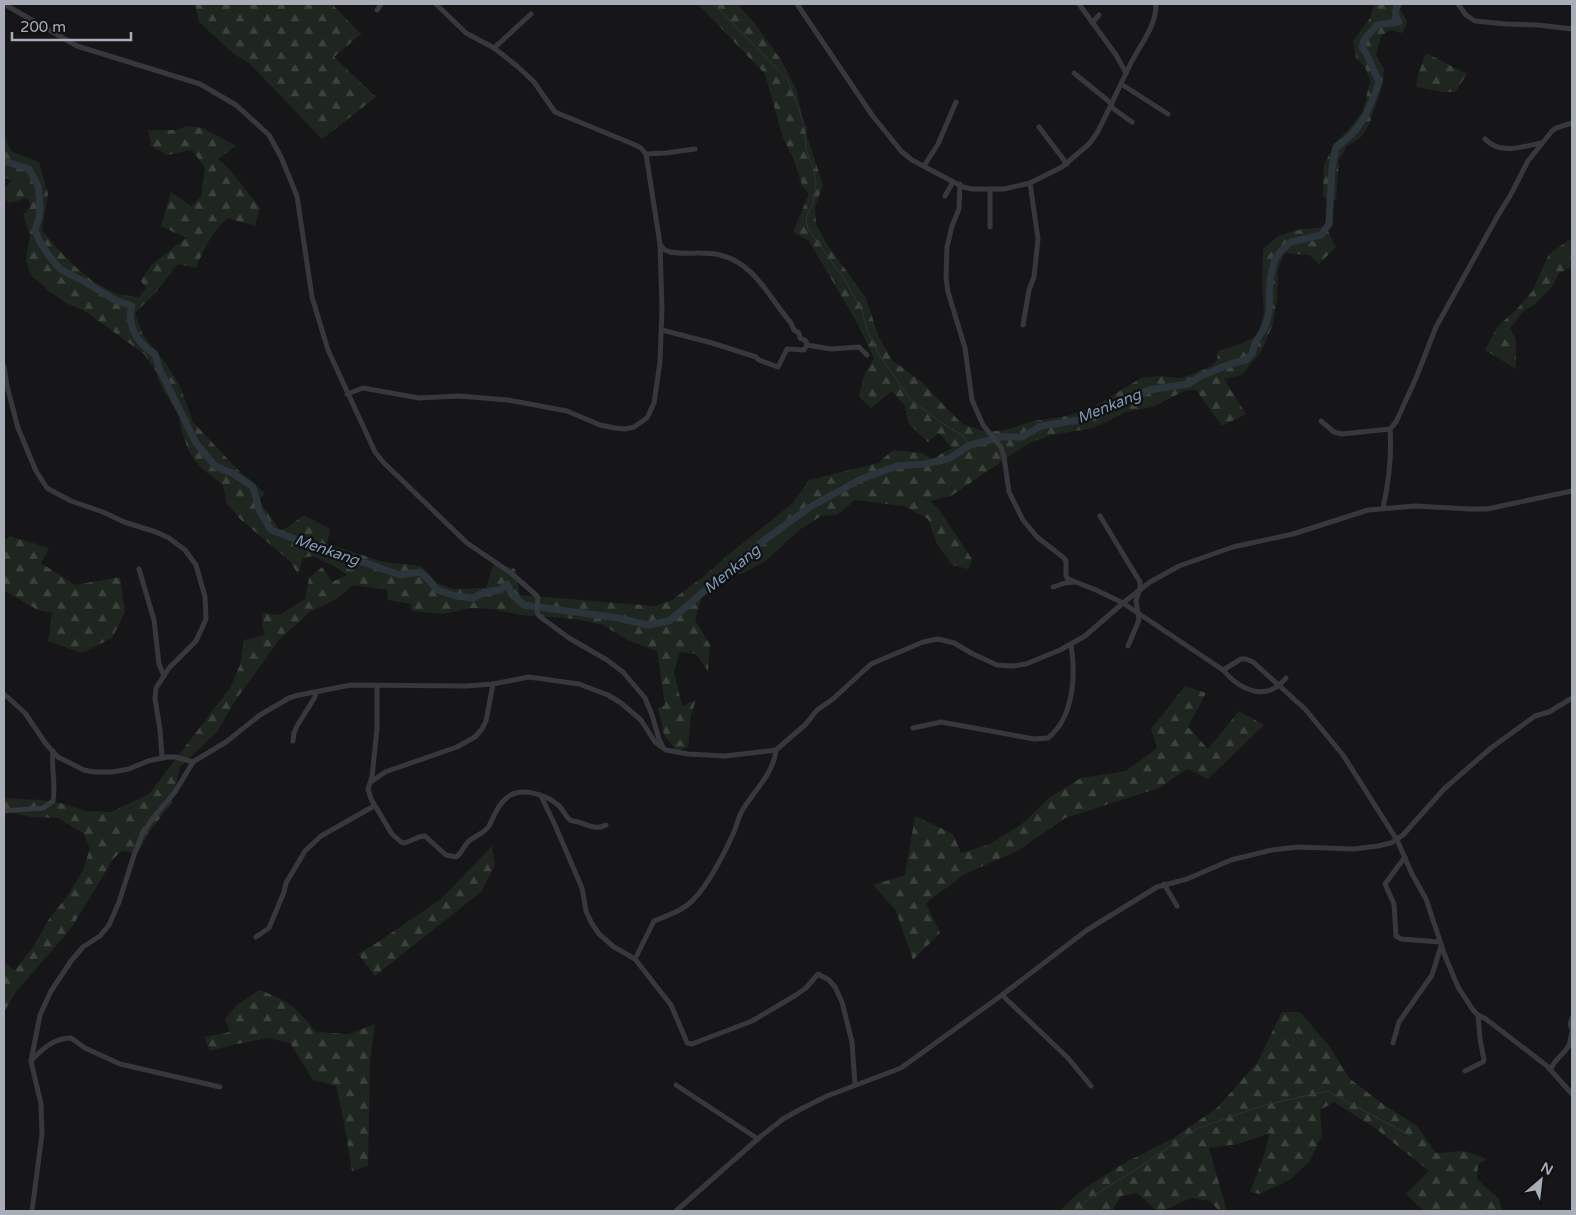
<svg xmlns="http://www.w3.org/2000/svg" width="1576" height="1215" font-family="'Varela Round',sans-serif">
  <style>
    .forest { fill: url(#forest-firs) }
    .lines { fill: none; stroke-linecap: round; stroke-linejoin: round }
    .stream { stroke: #2c353c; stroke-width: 1 }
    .river { stroke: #2c353c; stroke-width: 7 }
    .minor { stroke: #37383d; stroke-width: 5 }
    .labels { text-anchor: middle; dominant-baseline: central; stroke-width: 4.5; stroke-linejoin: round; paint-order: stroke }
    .water-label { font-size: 15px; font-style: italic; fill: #7f9bb3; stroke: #111113 }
  </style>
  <defs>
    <pattern id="forest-firs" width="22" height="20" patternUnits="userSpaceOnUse" patternTransform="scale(1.25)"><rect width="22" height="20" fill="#1e261f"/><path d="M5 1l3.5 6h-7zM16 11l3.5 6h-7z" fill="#3c433d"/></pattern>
  </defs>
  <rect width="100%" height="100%" fill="#161618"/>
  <g class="forest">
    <polygon points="195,4 332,4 361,34 334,57 376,97 322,139 249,63 234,54 199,22"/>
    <path d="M698,4H737L753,21L781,60L797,91L804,127L823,185L815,207L816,224L827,244L866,298L878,335L892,360L922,382L962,424L987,432L1005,430L1034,421L1067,416L1095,406L1141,378L1160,376L1181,378L1208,368L1217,361L1218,351L1240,344L1257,336L1264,313L1262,287L1263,249L1278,236L1302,229L1326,227L1336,247L1319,264L1309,255L1285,253L1278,269L1277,298L1273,324L1262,350L1242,375L1224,379L1246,414L1222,426L1196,390L1184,391L1152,407L1126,412L1093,428L1052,435L1029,443L951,496L930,501L940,511L972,559L968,569L952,565L937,544L928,519L904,506L855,500L837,515L821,516L799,530L767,560L746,572L717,581L703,593L695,620L710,645L708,671L696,654L680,652L674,672L682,706L696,700L691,715L688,747L677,751L664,735L658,708L665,705L657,651L629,641L603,625L575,619L521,615L493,609L471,608L443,614L412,611L411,604L388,600L387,590L353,585L338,598L310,612L280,639L235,701L217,732L180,767L172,802L151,830L137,854L122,851L114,858L72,927L16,992L4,1012V963L15,970L33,947L49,919L68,895L83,870L90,848L83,833L58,818L31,817L4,811V798L41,800L65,804L85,811L111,812L149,794L230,688L240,665L244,640L265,635L262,625L263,613L280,615L305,599L309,578L322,567L332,582L347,575L336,567L313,556L303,558L298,574L289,560L240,519L227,503L223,485L202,469L189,452L181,429L179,414L163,390L155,370L144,354L86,312L66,303L49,291L31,275L26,261L30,235L23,215L31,206L27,198L10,203L4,199V188L12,181L4,177V135L11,151L39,162L48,194L42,230C62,255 85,281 116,293C123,296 132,296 139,297L146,288L141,281L151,265L186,238L161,226L171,192L191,206L201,197L205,168L192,150L167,155L151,146L148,130H176L187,126L203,128L236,146L218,159C235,173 245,191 260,207L255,226L227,218C212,233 204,248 196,268L178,264L156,292L135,313L143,335L167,365L180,386L193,422L237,469L265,493L257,503L267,511L280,531L288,527L304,515L330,529L327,544L384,562L421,566L437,583L453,589L486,588L494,563L515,569L520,595L655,606L672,600L703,577L729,554L793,503L809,480L878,463L893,450L922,453L932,459L952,448L939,433L928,442L908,423L905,406L892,391L871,408L859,397L864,375L874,359L860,328L809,241L793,232L809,194L802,186L794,160L783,138L765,74Z"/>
    <polygon points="1374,4 1402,4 1400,9 1407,21 1403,33 1390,30 1381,36 1376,55 1384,69 1382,87 1369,125 1361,137 1347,146 1339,160 1336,199 1330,204 1323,195 1324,165 1335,143 1350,128 1363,111 1370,81 1365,67 1356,58 1353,41 1370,18"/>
    <polygon points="1426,53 1467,74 1455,92 1444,92 1416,87 1418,74"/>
    <polygon points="1572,238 1572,267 1559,273 1552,287 1535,304 1523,312 1510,328 1516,339 1516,369 1485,350 1497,327 1517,309 1533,290 1549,254"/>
    <polygon points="10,536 49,548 41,563 75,585 120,577 125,612 112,638 82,653 48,641 52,613 38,610 4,591 4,541"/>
    <polygon points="1185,686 1206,693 1188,727 1208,749 1239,711 1264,725 1208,779 1187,769 1159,788 1065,818 1019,850 965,874 926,903 940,933 913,960 896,911 873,885 905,875 915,816 953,834 961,853 990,844 1022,824 1049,798 1081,778 1126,771 1157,748 1151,729"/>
    <polygon points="492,846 495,865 481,892 375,976 358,954 375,944 441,899"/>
    <path d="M259,990C287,999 298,1009 316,1032L349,1034L375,1024L370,1062L368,1166L352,1171L342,1112L336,1086L313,1080L290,1043L269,1038L237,1044L210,1051L204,1037L230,1032L225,1019L237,1005Z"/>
    <polygon points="1282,1012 1300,1012 1330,1047 1349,1078 1380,1102 1417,1126 1436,1153 1464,1151 1487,1159 1478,1164 1477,1179 1499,1199 1502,1211 1424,1211 1406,1194 1429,1171 1375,1128 1334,1102 1320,1110 1322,1135 1310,1161 1291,1179 1260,1194 1250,1192 1262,1161 1270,1133 1238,1144 1209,1148 1227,1211 1219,1211 1210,1201 1191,1198 1163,1211 1157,1211 1137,1193 1121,1196 1112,1211 1059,1211 1082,1190 1126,1162 1172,1139 1217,1108 1257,1063"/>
  </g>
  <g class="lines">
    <g class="stream">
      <polyline points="714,4 788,80 806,129 805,139 806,149 813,168 816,183 813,203 806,218 808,229 845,280 862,311 868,332 878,353 910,399 945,425 962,435 970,445"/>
      <polyline points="1075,1211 1088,1199 1132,1172 1196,1129 1265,1105 1327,1091 1411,1136"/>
    </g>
    <path class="river" d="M4,161L29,169L38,186L40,206L39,218L35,230L40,242L49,256L60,269L83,281L117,301L132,306C126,326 138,344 155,354L159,368L196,443L215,466L234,474L253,487L260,512L271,530L340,556L366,563L400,575L420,572L428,579L437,590L456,596L473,598L485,592L500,590L507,584L512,595L524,605L618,618L648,625L669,621L766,539L810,507L861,479L897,466L924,464L948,459L970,445L1002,437H1022L1041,426L1080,420L1102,412L1149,390L1188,384L1201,376L1230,364L1246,360L1252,354L1255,343L1265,327L1269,313L1270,280L1275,259L1280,252L1291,242L1321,235L1329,224L1332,168L1336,147C1362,130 1369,110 1379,82C1373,70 1370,58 1362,47L1364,40L1377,25L1399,22C1394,16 1395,10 1398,4"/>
    <g class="minor">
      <polyline points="4,4 77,46 200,84 236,105 269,135 281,157 297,196 312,297 328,350 375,452 383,462 467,543 511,573 536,595 538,598 537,612 539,616 569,638 607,660 623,672 645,698 652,715 659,739 662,745"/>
      <path d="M797,4L872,115L901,151L912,160L963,187L972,189H1004L1030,183L1062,167L1089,144L1097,133C1109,110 1119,87 1131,63C1141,43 1156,27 1156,4"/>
      <polyline points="1079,4 1116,55 1126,73"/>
      <polyline points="1458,4 1466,15 1475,21 1506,24 1538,25 1572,29"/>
      <polyline points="377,10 381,4"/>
      <polyline points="1092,23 1099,15"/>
      <polyline points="494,48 531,14"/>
      <polyline points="1074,73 1112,104"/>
      <polyline points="1121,84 1168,114"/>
      <polyline points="1111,107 1132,122"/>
      <polyline points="1039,127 1067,164"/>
      <path d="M1485,139C1500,155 1521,147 1541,143"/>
      <polyline points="646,154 666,153 695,149"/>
      <polyline points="924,166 938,144 956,102"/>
      <polyline points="960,184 959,209 952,226 947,247 946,278 948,292 965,348 972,400 983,425 1001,447 1004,457 1009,492 1023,520 1037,537 1064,558 1066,561 1066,576 1068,579 1096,590 1123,603 1223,670 1241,659 1246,659 1253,662 1305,709 1343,755 1397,840 1412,874 1426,899 1445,956 1458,987 1473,1010 1478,1015 1486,1019 1547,1066 1572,1094"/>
      <polyline points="945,196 953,182"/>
      <polyline points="990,227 990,190"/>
      <path d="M660,245L665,250L670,252C686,255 704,251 720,255C755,263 769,298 791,323L794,330L799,333L800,338L806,341L807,345L831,349L859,347L867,355"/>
      <polyline points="1023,325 1029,290 1034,277 1038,239 1030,183"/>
      <polyline points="662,330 712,343 756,357 759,360 778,367 787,349 804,350 807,345"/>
      <polyline points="4,366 7,386 18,428 36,471 47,488 71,501 103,512 124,522 156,532 169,538 185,550 196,565 205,597 206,619 196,641 169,668 156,688 155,699 160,729 162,758"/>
      <polyline points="347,394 363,388 419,398 459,396 508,400 567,411 600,425 615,428 625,429 634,427 647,418 654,403 660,362 662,308 660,244 646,154 641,148 633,144 555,112 534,82 517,66 494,48 466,33 436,4"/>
      <polyline points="1321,421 1334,432 1342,434 1390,429"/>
      <path d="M1383,508C1389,481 1392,456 1390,429L1396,422L1416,378L1436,327L1497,217L1510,196L1528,161L1552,131L1556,128L1572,123"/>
      <polyline points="1100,516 1140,582 1140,588 1136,601 1139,620 1128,646"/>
      <polyline points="139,569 154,620 159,664 164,676"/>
      <polyline points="1053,587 1065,583 1074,582"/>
      <path d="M1223,670C1240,690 1266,703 1286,678"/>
      <path d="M377,686V729L372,777L368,789L371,799L392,834L401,842L405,843L419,837L425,836L446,855L456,857C462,853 463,847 468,842C474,836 484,834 489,826C494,816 500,800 511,795C524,788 547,795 558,805C563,809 565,816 570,820C574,822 577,821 581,823C591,826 596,830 606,825"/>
      <polyline points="4,694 25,713 46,744 58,757 84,770 94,772 112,772 129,769 148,761 167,757 176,757 193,762 226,742 260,715 289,698 299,695 351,685 466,686 493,684 529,677 579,684 608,695 621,703 641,720 655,742 666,750 688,754 725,756 776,750 806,724 817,710 833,699 871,664 923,642 938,639 954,643 973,654 997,665 1013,666 1026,664 1060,650 1085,636 1123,603 1150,582 1179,566 1233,547 1293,534 1368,510 1415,506 1470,509 1487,509 1572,491"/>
      <path d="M913,728L941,722L1034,739L1048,738C1074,717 1076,675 1071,645"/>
      <polyline points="293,741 294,733 297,726 315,697 316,692"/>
      <polyline points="371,782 385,772 457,747 475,737 482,729 486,721 493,684"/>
      <path d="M541,796L555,825L582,888L586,911L591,922L599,934L614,947L635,959L654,921C668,915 683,911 694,899C710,882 724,854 734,832C737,825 738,818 742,811C753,792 774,773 776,750"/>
      <path d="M4,811L43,808L53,801C56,784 51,768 53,751"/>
      <polyline points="1405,857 1385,884 1394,904 1396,936 1401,939 1440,942"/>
      <polyline points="1164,884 1177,906"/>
      <polyline points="256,937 269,928 284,892 286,883 305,851 321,836 374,806"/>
      <polyline points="635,959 671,1005 686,1040 687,1043 692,1044 752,1021 796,995 806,988 818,974 829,980 835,987 842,1002 852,1042 855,1085"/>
      <polyline points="1002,995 1068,1058 1091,1086"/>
      <polyline points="1572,1018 1570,1024 1572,1029"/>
      <polyline points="1393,1043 1399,1022 1432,975 1441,946"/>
      <path d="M31,1061C42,1049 54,1038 71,1038L85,1048L120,1064L220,1087"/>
      <path d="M1551,1069C1554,1059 1565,1054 1569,1045C1571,1040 1570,1037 1572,1032"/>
      <polyline points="1465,1071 1483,1062 1484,1060 1480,1039 1478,1015"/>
      <polyline points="676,1085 758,1139"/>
      <polyline points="32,1211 42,1134 41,1104 31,1061 40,1015 51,991 71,961 83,947 100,936 109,925 119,902 134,855 142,835 153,818 175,792 193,762"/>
      <polyline points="676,1211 760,1137 783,1119 799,1110 827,1096 901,1068 1002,995 1087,930 1157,887 1187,879 1231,860 1272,850 1298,847 1354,849 1378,846 1391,843 1403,835 1444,789 1491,748 1535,716 1549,712 1572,698"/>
    </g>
  </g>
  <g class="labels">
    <g class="water-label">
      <text transform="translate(1109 406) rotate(-22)">Menkang</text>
      <text transform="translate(327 550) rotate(19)">Menkang</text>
      <text transform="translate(732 569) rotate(-39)">Menkang</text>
    </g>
  </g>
  <rect width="1576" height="1215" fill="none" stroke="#a8adb8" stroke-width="10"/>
  <g transform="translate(1541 1180) rotate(28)" stroke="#111113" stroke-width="4" paint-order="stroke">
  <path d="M0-4L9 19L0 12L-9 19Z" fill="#a8adb8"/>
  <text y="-8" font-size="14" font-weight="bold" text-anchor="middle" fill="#a8adb8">N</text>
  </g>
  <path d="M12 32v8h119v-8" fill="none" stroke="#a8adb8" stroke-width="2.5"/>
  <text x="20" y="32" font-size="15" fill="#a8adb8" stroke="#111113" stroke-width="4" paint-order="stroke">200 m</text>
</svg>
